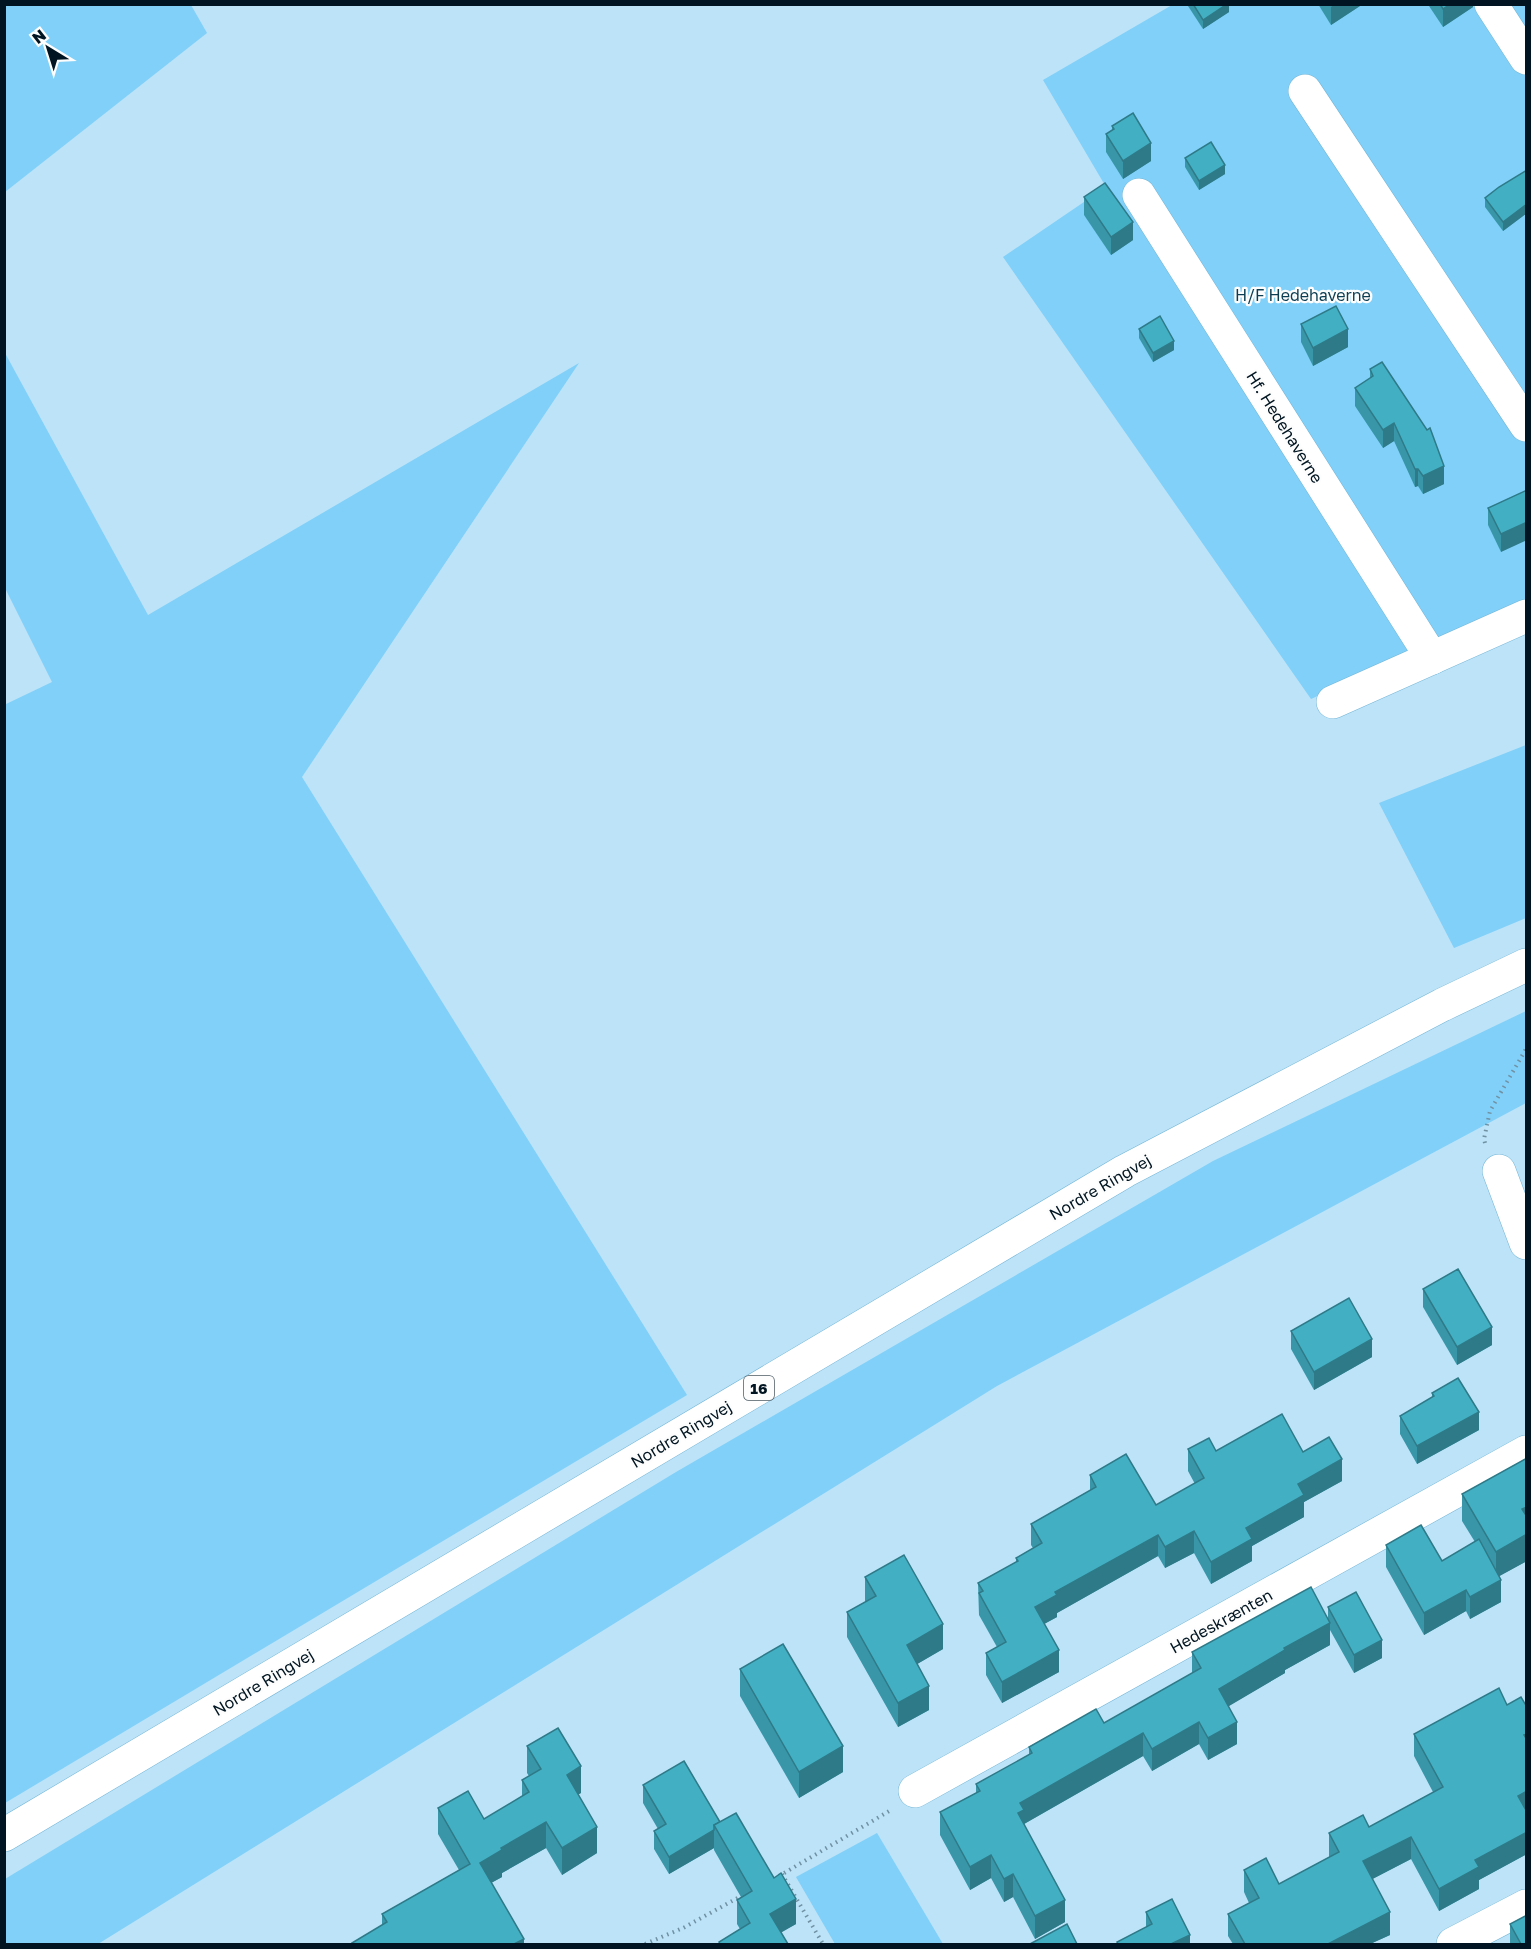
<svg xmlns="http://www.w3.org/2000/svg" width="1531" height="1949" font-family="'Golos Text',sans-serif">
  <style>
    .green { fill: #80d0f9 }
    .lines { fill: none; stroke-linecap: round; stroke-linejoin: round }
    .minor-casing { stroke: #73b5d7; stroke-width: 34 }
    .major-casing { stroke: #73b5d7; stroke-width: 34 }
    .path { stroke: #7191a3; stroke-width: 4; stroke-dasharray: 1.5 4.5; stroke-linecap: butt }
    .minor { stroke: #fff; stroke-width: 33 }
    .major { stroke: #fff; stroke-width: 33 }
    .wall { fill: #3996a8 }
    .shaded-wall { fill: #2e7a88 }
    .building { fill: #42afc3; stroke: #2e7a88; stroke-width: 1.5 }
    .labels { text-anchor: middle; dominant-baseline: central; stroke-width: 4.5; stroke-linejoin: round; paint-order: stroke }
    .shield { fill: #fdfdfd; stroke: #4c5b63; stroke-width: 1.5 }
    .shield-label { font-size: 15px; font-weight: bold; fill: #001521 }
    .park-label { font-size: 16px; fill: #0c3e53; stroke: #fdfdfd }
    .street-label { font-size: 16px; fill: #001521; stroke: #fdfdfd }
  </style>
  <rect width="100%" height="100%" fill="#bce3f8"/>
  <g class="green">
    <polygon points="5,4 191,5 207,33 5,192"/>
    <polygon points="1172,5 1526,5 1526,602 1311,699 1003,257 1106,187 1043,80"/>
    <polygon points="5,353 148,615 579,363 302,777 687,1395 5,1803 4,705 52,682 5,588"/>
    <polygon points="1526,745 1526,918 1454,948 1379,803"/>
    <polygon points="1526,1011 1526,1103 997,1386 98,1944 5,1944 5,1879 676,1472 1213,1161"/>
    <polygon points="877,1833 943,1944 835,1944 796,1877"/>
  </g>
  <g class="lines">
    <defs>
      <g id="minor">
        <polyline points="1491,4 1526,58"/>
        <polyline points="1305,91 1526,425"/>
        <polyline points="1139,195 1432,658"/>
        <polyline points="1333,702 1526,616"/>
        <polyline points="1499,1171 1526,1243"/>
        <polyline points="915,1791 1526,1452"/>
        <polyline points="1453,1944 1526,1906"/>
      </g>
      <polyline id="major" points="4,1835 1125,1171 1442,1005 1526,965"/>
    </defs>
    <use href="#minor" class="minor-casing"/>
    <use href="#major" class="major-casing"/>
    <g class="path">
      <polyline points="1485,1143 1484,1139 1490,1111 1526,1049"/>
      <polyline points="782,1874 823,1944"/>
      <polyline points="779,1876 891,1810"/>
      <polyline points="645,1944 683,1928 743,1895"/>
    </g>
    <use href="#minor" class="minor"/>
    <use href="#major" class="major"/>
  </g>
  <g class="wall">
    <polygon points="1188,4 1229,4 1229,12 1203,29 1188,6"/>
    <polygon points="1318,4 1363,4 1331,25"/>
    <polygon points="1429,4 1473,4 1473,7 1443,27 1429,6"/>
    <polygon points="1112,126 1151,161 1123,179 1106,152 1106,134 1112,131"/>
    <polygon points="1185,158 1225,174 1199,190 1185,167"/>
    <polygon points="1527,170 1527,213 1503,231 1485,207 1485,198"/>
    <polygon points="1084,197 1133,240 1111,255 1084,215"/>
    <polygon points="1301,324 1348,347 1313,366 1301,342"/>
    <polygon points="1139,329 1174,350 1153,362 1139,338"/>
    <polygon points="1370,369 1444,484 1423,494 1418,486 1415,487 1394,441 1383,448 1355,406 1355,388 1370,379"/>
    <polygon points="1527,490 1501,552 1488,525 1488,508"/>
    <polygon points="1423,1289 1492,1345 1457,1365 1423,1307"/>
    <polygon points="1291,1331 1372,1357 1314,1390 1291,1349"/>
    <polygon points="1432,1393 1479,1430 1417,1464 1400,1434 1400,1416 1432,1398"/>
    <polygon points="1188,1449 1216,1451 1303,1452 1342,1481 1304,1502 1304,1517 1252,1546 1252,1561 1211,1584 1194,1553 1165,1568 1158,1556 1057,1613 1057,1617 1044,1624 1059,1672 1002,1703 986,1675 986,1653 997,1647 979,1615 978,1583 1016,1562 1016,1558 1033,1548 1031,1545 1031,1524 1090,1490 1090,1475 1156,1505 1195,1484 1188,1471"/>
    <polygon points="1527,1458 1527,1561 1499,1576 1501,1602 1470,1619 1466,1611 1424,1635 1386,1567 1386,1545 1442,1561 1475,1542 1462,1521 1462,1494"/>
    <polygon points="865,1577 943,1649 917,1664 929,1710 898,1727 847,1637 847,1612 865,1602"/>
    <polygon points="1328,1607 1382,1658 1354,1673 1330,1630 1330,1645 1285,1670 1285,1673 1228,1706 1237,1744 1208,1760 1199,1744 1152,1771 1143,1756 1024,1824 1065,1922 1035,1939 1013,1897 1004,1902 991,1878 970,1890 940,1835 940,1812 976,1793 976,1784 1029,1755 1029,1747 1104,1723 1192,1673 1192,1652 1328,1618"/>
    <polygon points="740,1669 843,1772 799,1798 740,1696"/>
    <polygon points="1507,1705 1527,1707 1527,1854 1479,1880 1479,1889 1439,1911 1411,1859 1372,1879 1390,1935 1370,1944 1233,1944 1228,1936 1228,1914 1249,1903 1244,1892 1244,1870 1279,1884 1329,1857 1329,1833 1369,1827 1433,1792 1414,1756 1414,1734"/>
    <polygon points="527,1746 581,1793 578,1794 597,1853 562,1875 546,1848 502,1873 502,1877 491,1883 524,1944 352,1944 352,1943 382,1925 382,1914 459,1870 438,1834 438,1808 484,1819 522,1797 522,1780 529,1776 527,1773"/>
    <polygon points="643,1785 720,1822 796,1924 781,1932 788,1944 719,1944 719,1942 740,1929 737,1924 737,1900 741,1897 714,1850 714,1848 669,1874 654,1849 654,1831 658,1829 643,1803"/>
    <polygon points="1146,1912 1190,1944 1117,1944 1117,1942 1146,1927"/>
    <polygon points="1510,1924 1527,1944 1510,1944"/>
  </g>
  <g class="shaded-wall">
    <polygon points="1227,4 1229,4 1229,12 1203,29 1203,20"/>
    <polygon points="1335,4 1363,4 1331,25 1331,7"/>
    <polygon points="1450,4 1473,4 1473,7 1443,27 1443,9"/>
    <polygon points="1151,143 1151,161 1123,179 1123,161"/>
    <polygon points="1225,165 1225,174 1199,190 1199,181"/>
    <polygon points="1527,204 1527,213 1503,231 1503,222"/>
    <polygon points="1133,222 1133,240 1111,255 1111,237"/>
    <polygon points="1348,329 1348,347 1313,366 1313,348"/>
    <polygon points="1174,341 1174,350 1153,362 1153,353"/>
    <polygon points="1394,423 1394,441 1383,448 1383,430"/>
    <polygon points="1444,466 1444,484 1423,494 1423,476"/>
    <polygon points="1415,469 1418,469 1418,486 1415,487"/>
    <polygon points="1527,517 1527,540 1501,552 1501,534"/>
    <polygon points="1492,1327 1492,1345 1457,1365 1457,1347"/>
    <polygon points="1372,1339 1372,1357 1314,1390 1314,1372"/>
    <polygon points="1479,1412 1479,1430 1417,1464 1417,1446"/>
    <polygon points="1342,1459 1342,1481 1304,1502 1304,1517 1252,1546 1252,1561 1211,1584 1211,1562 1246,1528 1298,1484"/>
    <polygon points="1527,1507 1527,1533 1522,1509"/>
    <polygon points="1194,1531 1194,1553 1165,1568 1165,1547"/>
    <polygon points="1527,1534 1527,1561 1496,1578 1496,1552"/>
    <polygon points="1158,1535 1158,1556 1057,1613 1057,1617 1035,1629 1035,1607 1055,1592"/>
    <polygon points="1501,1580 1501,1602 1470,1619 1470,1597"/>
    <polygon points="1466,1590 1466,1611 1424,1635 1424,1613"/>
    <polygon points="1330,1623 1330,1645 1285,1670 1285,1673 1219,1712 1219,1689 1284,1648"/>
    <polygon points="943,1624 943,1649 907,1670 907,1645"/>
    <polygon points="1382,1640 1382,1658 1354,1673 1354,1655"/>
    <polygon points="1059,1650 1059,1672 1002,1703 1002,1682"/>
    <polygon points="929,1686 929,1710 898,1727 898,1703"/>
    <polygon points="1199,1722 1199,1744 1152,1771 1152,1749"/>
    <polygon points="1237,1722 1237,1744 1208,1760 1208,1738"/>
    <polygon points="1143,1733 1143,1756 1024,1824 1018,1813 1020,1803"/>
    <polygon points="843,1746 843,1772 799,1798 799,1772"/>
    <polygon points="581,1766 581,1793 567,1801 567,1775"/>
    <polygon points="1527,1791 1527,1814 1518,1796"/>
    <polygon points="546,1822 546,1848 502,1873 502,1877 480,1889 480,1863 501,1848"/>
    <polygon points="597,1827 597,1853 562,1875 562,1848"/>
    <polygon points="714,1830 714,1848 669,1874 669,1857"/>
    <polygon points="1527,1832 1527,1854 1479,1880 1479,1889 1439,1911 1439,1889 1475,1860"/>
    <polygon points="1411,1837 1411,1859 1363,1884 1363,1861"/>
    <polygon points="991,1855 991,1878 970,1890 970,1867"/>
    <polygon points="1013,1874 1013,1897 1004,1902 1004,1879"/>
    <polygon points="796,1899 796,1924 770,1939 770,1914"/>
    <polygon points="1065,1900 1065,1922 1035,1939 1035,1916"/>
    <polygon points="1390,1912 1390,1935 1370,1944 1328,1944"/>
    <polygon points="1190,1935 1190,1944 1171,1944"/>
    <polygon points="524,1939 524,1944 514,1944"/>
  </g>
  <g class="building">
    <polygon points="1193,4 1227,4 1203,20"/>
    <polygon points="1440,4 1450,4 1443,9"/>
    <polygon points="1133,113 1151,143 1123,161 1106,134 1114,129 1112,126"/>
    <polygon points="1211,142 1225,165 1199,181 1185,158"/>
    <polygon points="1527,170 1527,204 1503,222 1485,198 1499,187"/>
    <polygon points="1105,183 1133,222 1111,237 1084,197"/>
    <polygon points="1336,306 1348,329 1313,348 1301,324"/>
    <polygon points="1160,316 1174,341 1153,353 1139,329"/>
    <polygon points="1382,362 1427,430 1430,428 1444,466 1423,476 1418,469 1415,469 1394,423 1383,430 1355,388 1373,376 1370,369"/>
    <polygon points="1527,490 1527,522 1501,534 1488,508"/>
    <polygon points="1458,1269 1492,1327 1457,1347 1423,1289"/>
    <polygon points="1349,1298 1372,1339 1314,1372 1291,1331"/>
    <polygon points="1458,1378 1479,1412 1417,1446 1400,1416 1434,1396 1432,1393"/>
    <polygon points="1282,1414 1303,1452 1329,1437 1342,1459 1298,1484 1304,1495 1246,1528 1252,1539 1211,1562 1194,1531 1165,1547 1158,1535 1055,1592 1057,1595 1035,1607 1059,1650 1002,1682 986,1653 1006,1642 979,1593 983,1591 978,1583 1018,1561 1016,1558 1042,1543 1031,1524 1096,1487 1090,1475 1126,1454 1156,1505 1204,1478 1188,1449 1209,1438 1216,1451"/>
    <polygon points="1527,1458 1527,1507 1522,1509 1527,1517 1527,1534 1496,1552 1462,1494"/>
    <polygon points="1421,1525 1442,1561 1479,1539 1501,1580 1470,1597 1466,1590 1424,1613 1386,1545"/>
    <polygon points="904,1555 943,1624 907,1645 929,1686 898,1703 847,1612 876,1596 865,1577"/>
    <polygon points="1311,1587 1330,1623 1284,1648 1285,1650 1219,1689 1237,1722 1208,1738 1199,1722 1152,1749 1143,1733 1020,1803 1024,1810 1018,1813 1065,1900 1035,1916 1013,1874 1004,1879 991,1855 970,1867 940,1812 980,1791 976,1784 1032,1753 1029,1747 1096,1709 1104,1723 1201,1668 1192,1652"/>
    <polygon points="1356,1592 1382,1640 1354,1655 1328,1607"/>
    <polygon points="783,1644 843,1746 799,1772 740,1669"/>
    <polygon points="1499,1688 1507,1705 1521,1697 1527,1707 1527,1734 1524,1735 1527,1740 1527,1791 1518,1796 1527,1812 1527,1832 1475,1860 1479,1867 1439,1889 1411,1837 1363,1861 1390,1912 1328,1944 1245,1944 1228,1914 1259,1898 1244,1870 1266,1858 1279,1884 1339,1852 1329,1833 1363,1815 1369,1827 1443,1787 1414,1734"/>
    <polygon points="558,1728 581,1766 567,1775 597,1827 562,1848 546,1822 501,1848 502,1850 480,1863 524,1939 514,1944 353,1944 352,1943 387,1922 382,1914 470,1864 438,1808 468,1791 484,1819 529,1792 522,1780 541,1769 527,1746"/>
    <polygon points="684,1761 720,1822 714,1825 714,1830 669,1857 654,1831 666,1824 643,1785"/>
    <polygon points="736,1813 774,1878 781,1873 796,1899 770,1914 788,1944 720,1944 719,1942 750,1923 737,1900 752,1891 714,1825"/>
    <polygon points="1172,1899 1190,1935 1171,1944 1118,1944 1117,1942 1152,1924 1146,1912"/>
    <polygon points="1527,1915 1527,1944 1521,1944 1510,1924"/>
    <polygon points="1067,1924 1077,1944 1030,1944"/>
  </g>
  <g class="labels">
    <rect class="shield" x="744" y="1376" width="30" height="24" rx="4.5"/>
    <g class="shield-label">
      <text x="759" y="1388">16</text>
    </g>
    <g class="park-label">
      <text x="1303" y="295">H/F Hedehaverne</text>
    </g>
    <g class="street-label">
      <text transform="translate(1285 427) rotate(58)">Hf. Hedehaverne</text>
      <text transform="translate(1100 1187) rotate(-30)">Nordre Ringvej</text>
      <text transform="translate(681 1434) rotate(-31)">Nordre Ringvej</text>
      <text transform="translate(1221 1621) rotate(-29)">Hedeskrænten</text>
      <text transform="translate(263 1682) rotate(-31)">Nordre Ringvej</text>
    </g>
  </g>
  <rect width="1531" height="1949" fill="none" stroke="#001521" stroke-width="12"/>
  <g transform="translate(48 48) rotate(322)" stroke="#fdfdfd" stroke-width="4.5" paint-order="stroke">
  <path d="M0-4.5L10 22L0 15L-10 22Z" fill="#001521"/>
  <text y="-9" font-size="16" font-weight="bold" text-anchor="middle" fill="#001521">N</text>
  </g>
</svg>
